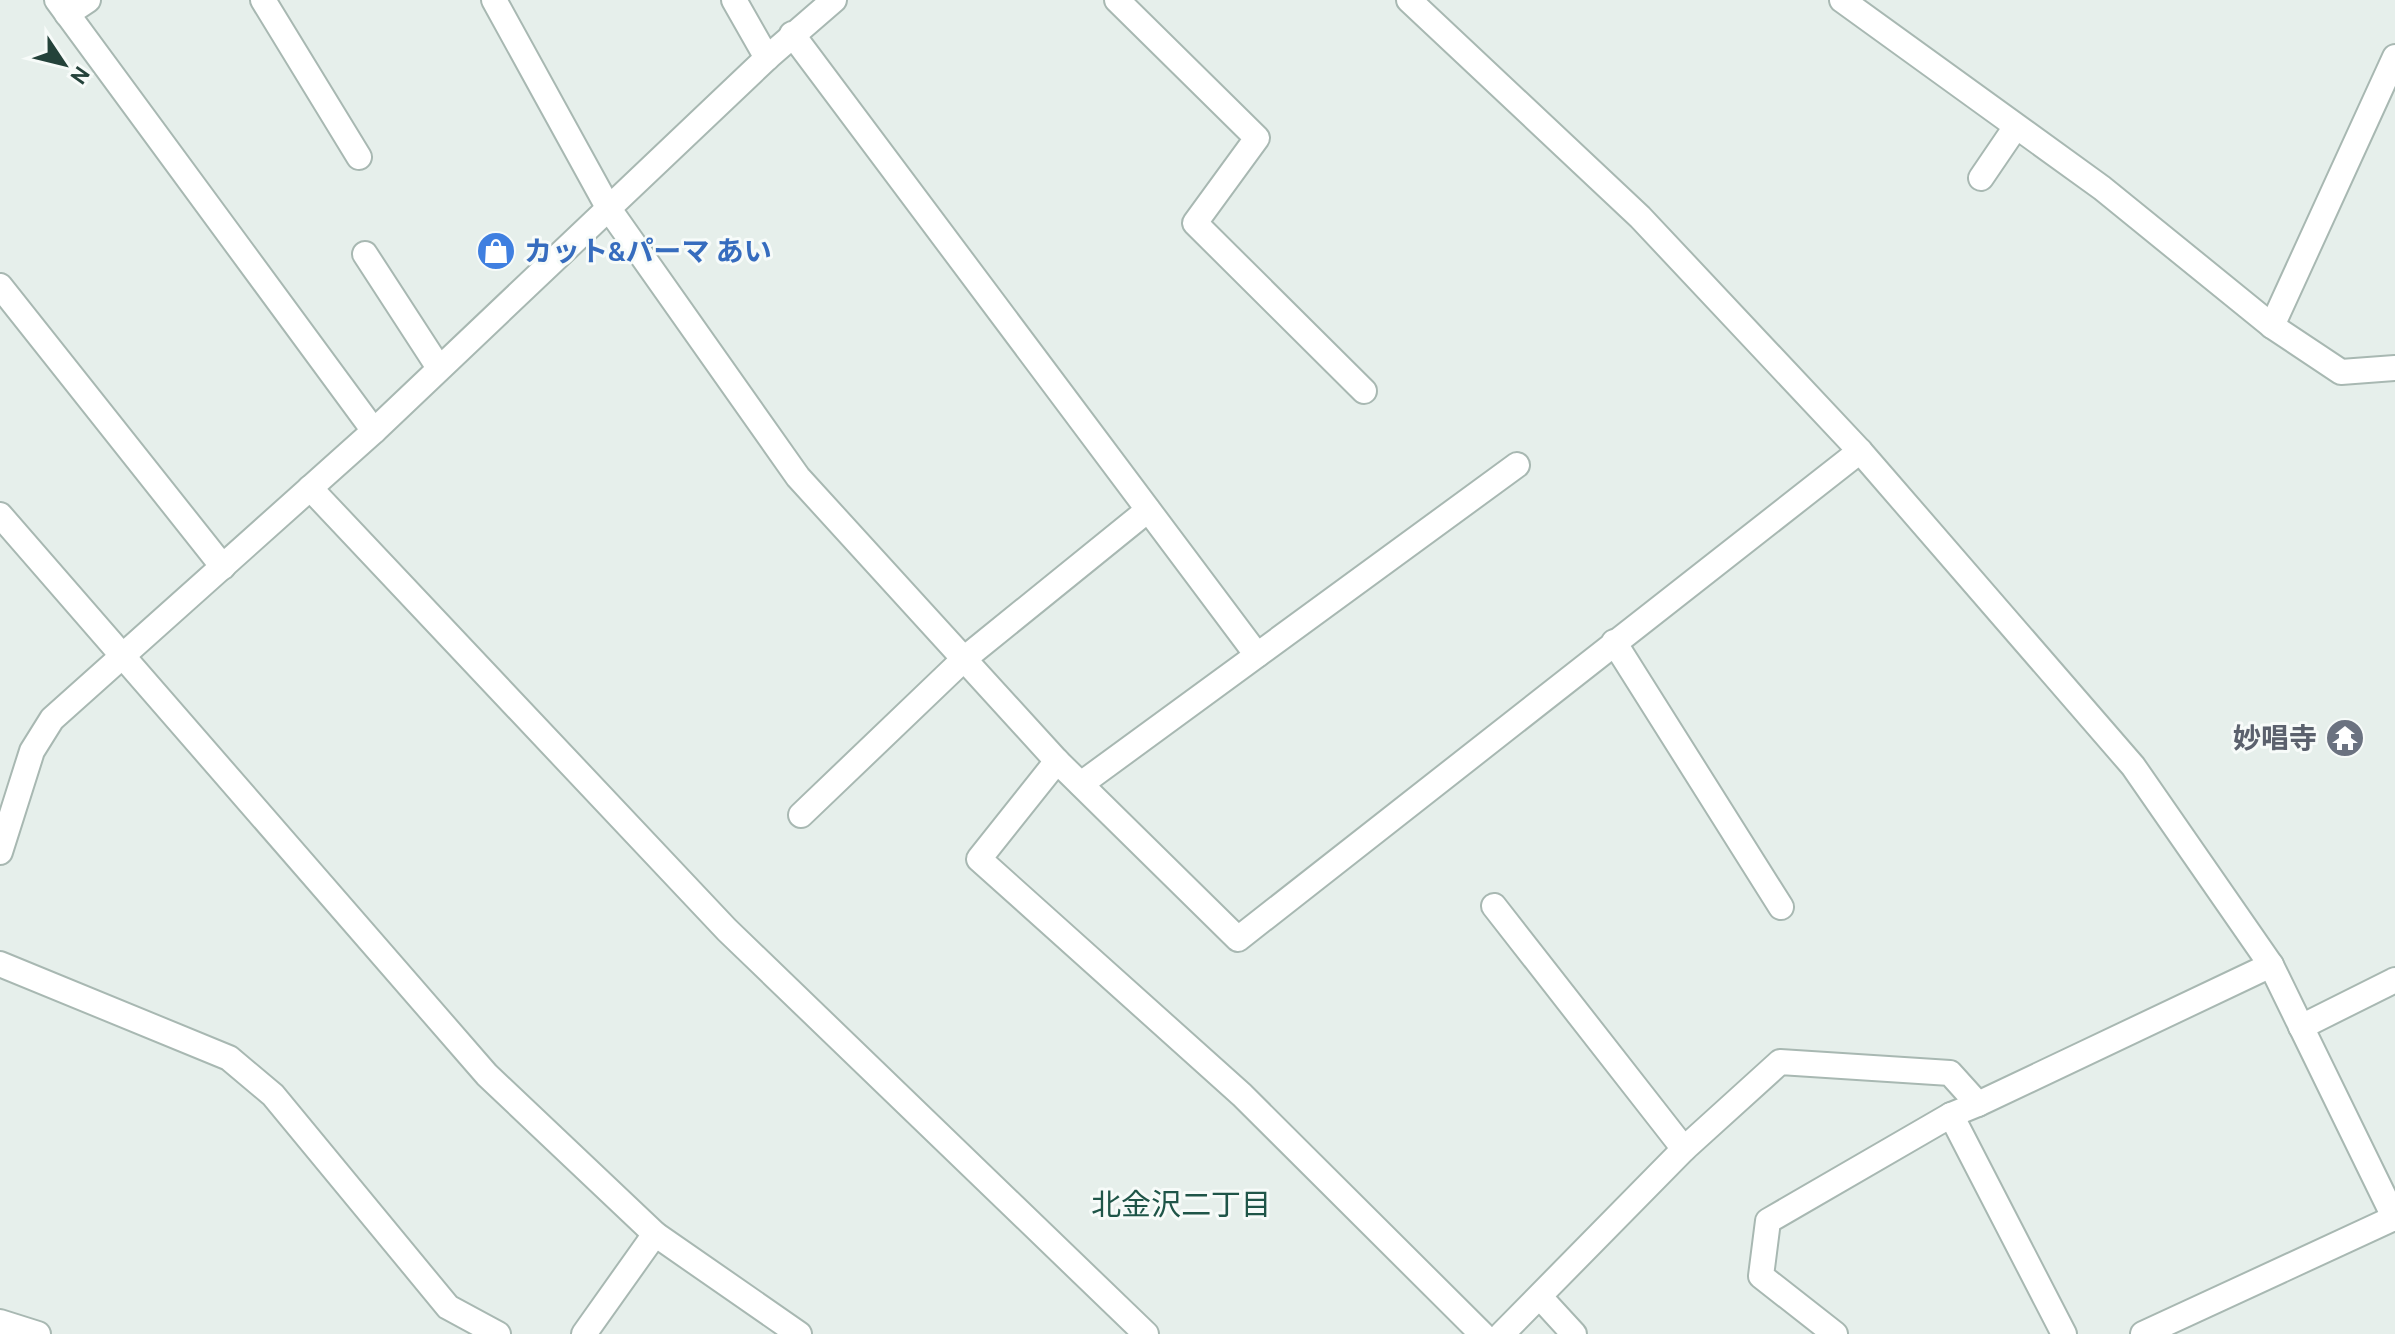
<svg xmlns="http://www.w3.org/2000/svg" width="2395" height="1334" font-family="Cabin,'Noto Sans JP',sans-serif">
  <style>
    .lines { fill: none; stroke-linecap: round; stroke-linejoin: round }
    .minor-casing { stroke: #a8b8b2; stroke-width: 28 }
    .minor { stroke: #fff; stroke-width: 24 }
    .labels { text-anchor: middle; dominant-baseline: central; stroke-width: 6; stroke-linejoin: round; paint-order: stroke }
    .shop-label { font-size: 28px; font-weight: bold; fill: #366cbe; stroke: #f7fbf9; text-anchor: start }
    .worship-label { font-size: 28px; font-weight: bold; fill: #5b616d; stroke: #f7fbf9; text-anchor: end }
    .neighbourhood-label { font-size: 30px; fill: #1f5548; stroke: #f7fbf9 }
  </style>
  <rect width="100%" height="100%" fill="#e6efeb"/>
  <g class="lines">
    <defs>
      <g id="minor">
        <polyline points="57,0 374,431"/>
        <polyline points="263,0 359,157"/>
        <polyline points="494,0 609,209 798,477 1057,761 1238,939 1860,451"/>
        <polyline points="734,0 767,58"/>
        <polyline points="1117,0 1257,138 1195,223 1364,391"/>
        <polyline points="1409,0 1640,217 1860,451 2133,766 2271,965 2395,1219"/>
        <polyline points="1842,0 2102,188 2272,326 2341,372 2395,368"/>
        <polyline points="67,14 88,0"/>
        <polyline points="792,34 1257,655"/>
        <polyline points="1981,178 2015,128"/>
        <polyline points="365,254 439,368"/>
        <polyline points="0,286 223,567"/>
        <polyline points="2272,326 2395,57"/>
        <polyline points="310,488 727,930 1146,1334"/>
        <polyline points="0,515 487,1075 655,1234 799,1334"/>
        <polyline points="1614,642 1781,907"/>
        <polyline points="1057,761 979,859 1242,1095 1482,1334"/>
        <polyline points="1081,784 1517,465"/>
        <polyline points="801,815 964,659 1148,510"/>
        <polyline points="0,852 32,751 52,719 374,431 767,58 834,0"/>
        <polyline points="1494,906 1684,1149"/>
        <polyline points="0,964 229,1058 273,1095 448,1307 498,1334"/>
        <polyline points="2301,1027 2395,980"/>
        <polyline points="1951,1115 2064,1334"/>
        <polyline points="1540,1297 1574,1334"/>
        <polyline points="0,1322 38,1334"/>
        <polyline points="584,1334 655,1234"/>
        <polyline points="1502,1334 1684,1149 1780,1062 1950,1073 1978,1104 2271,965"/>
        <polyline points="1835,1334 1761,1276 1768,1221 1951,1115 1978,1104"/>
        <polyline points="2143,1334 2394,1218"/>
      </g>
    </defs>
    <use href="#minor" class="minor-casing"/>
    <use href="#minor" class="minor"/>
  </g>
  <defs>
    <symbol id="shop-disc" viewBox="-11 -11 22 22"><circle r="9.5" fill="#3f7fe0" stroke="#f7fbf9"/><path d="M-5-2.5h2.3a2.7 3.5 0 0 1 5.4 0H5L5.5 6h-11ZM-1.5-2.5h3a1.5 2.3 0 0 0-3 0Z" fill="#fff"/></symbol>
    <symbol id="temple-disc" viewBox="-11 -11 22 22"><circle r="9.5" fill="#6b7280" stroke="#f7fbf9"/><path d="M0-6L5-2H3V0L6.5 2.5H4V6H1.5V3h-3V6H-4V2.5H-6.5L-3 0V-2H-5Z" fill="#fff"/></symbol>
  </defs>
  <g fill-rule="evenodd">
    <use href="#shop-disc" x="474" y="229" width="44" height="44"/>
    <use href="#temple-disc" x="2323" y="716" width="44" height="44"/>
  </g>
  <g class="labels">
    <g class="shop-label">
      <text x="524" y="251">カット&amp;パーマ あい</text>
    </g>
    <g class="worship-label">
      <text x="2317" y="738">妙唱寺</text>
    </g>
    <g class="neighbourhood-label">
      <text x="1181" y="1204">北金沢二丁目</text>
    </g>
  </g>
  <g transform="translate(64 64) rotate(125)" stroke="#f7fbf9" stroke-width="6" paint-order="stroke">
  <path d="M0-6L14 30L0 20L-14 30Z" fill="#24423a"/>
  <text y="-12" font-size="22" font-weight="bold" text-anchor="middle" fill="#24423a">N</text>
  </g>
</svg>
